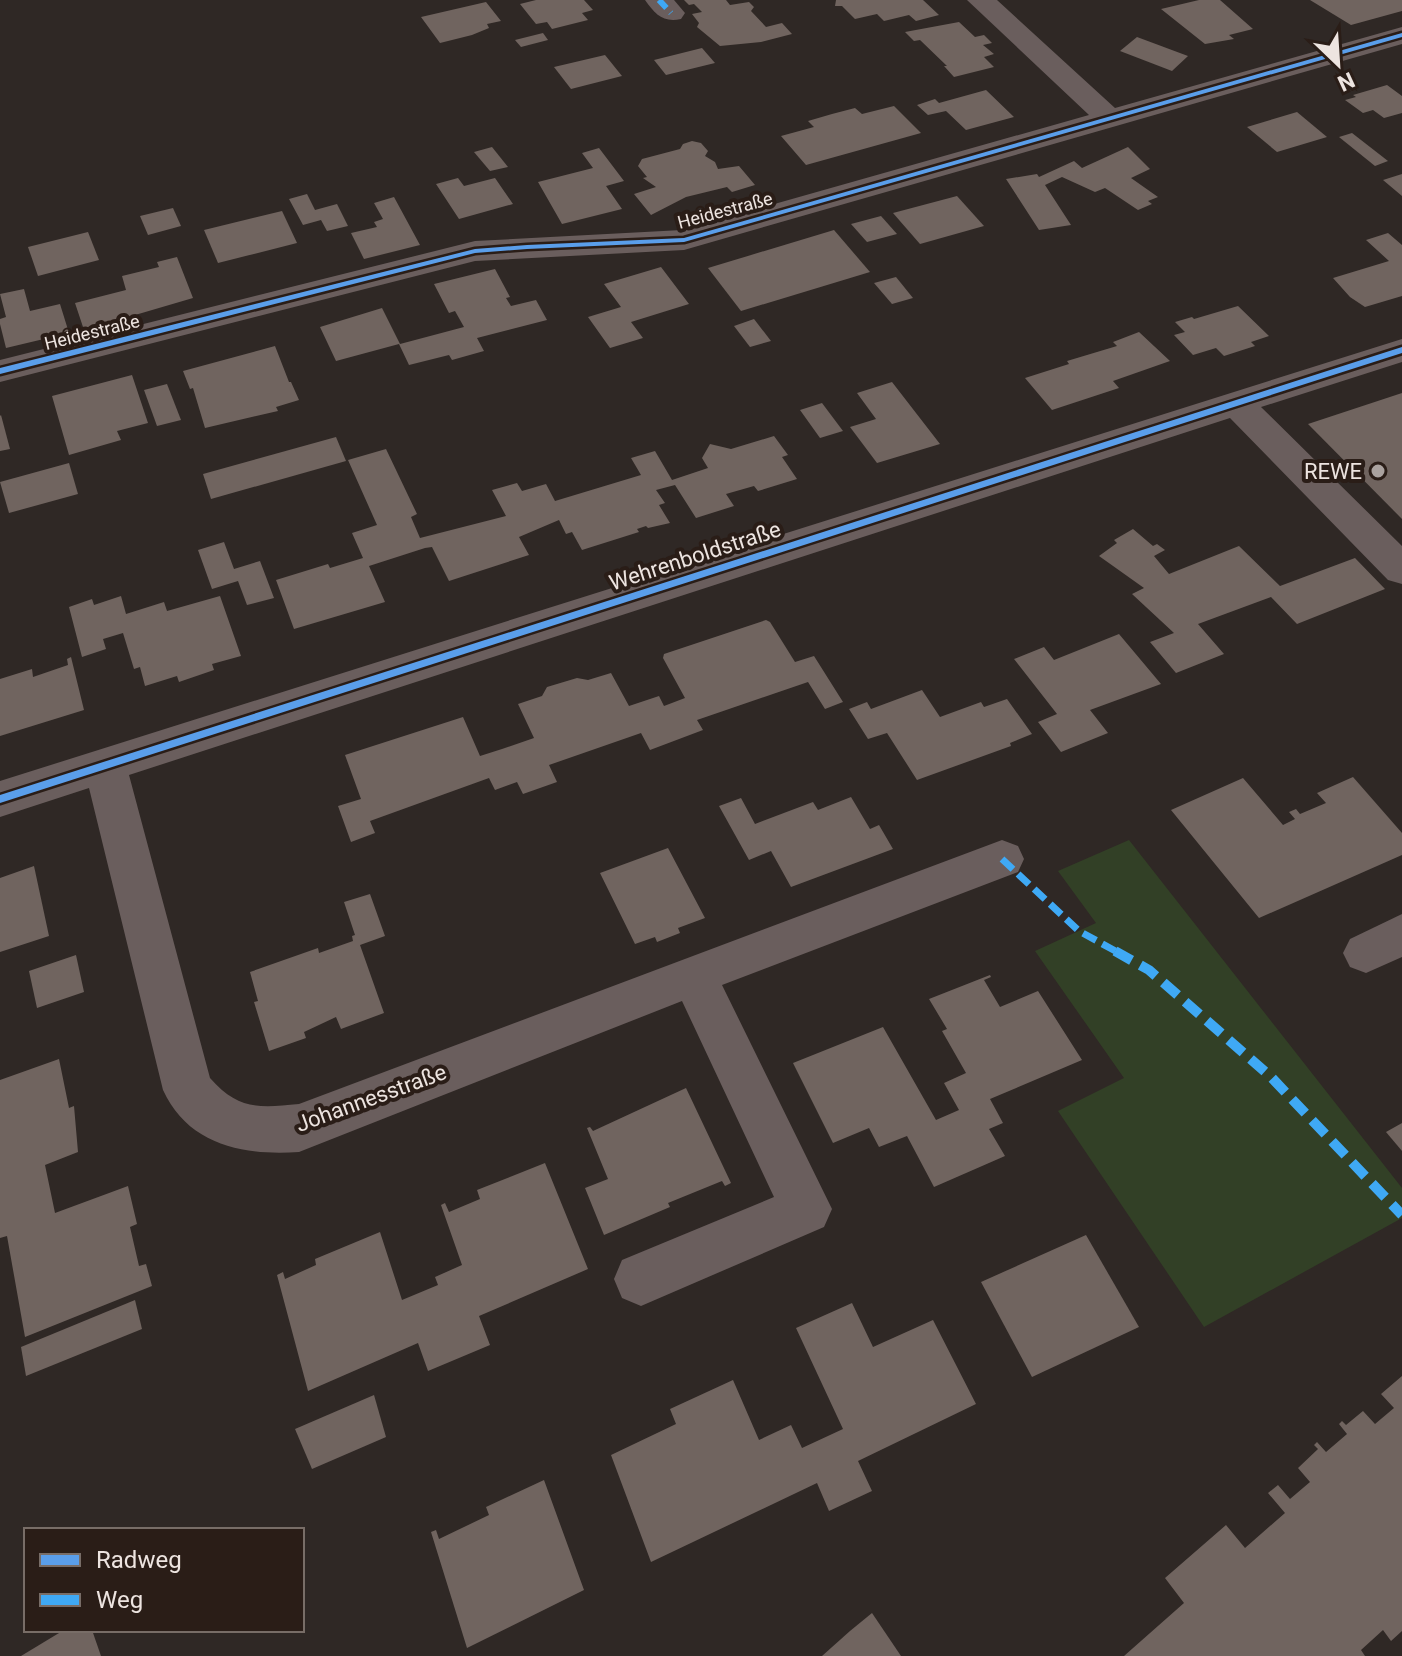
<svg xmlns="http://www.w3.org/2000/svg" width="1402" height="1656" font-family="Roboto,sans-serif">
  <style>
    .green { fill: #324026 }
    .building { fill: #70645f }
    .lines { fill: none; stroke-linecap: round; stroke-linejoin: round }
    .minor { fill: #6a5e5d; fill-rule: evenodd }
    .quiet-far2 { stroke: #3fa9f5; stroke-width: 6; stroke-dasharray: 11 6; stroke-linecap: butt }
    .quiet-far1 { stroke: #3fa9f5; stroke-width: 7; stroke-dasharray: 15 7; stroke-linecap: butt }
    .quiet { stroke: #3fa9f5; stroke-width: 10; stroke-dasharray: 19 10; stroke-linecap: butt }
    .cycleway-casing { stroke: #2a1d17; stroke-width: 5 }
    .cycleway { fill: #5a9eea; fill-rule: evenodd }
    .poi-dot { fill: #aaa29f; stroke: #2a1d17; stroke-width: 3 }
    .labels { text-anchor: middle; dominant-baseline: central; stroke-width: 8; stroke-linejoin: round; paint-order: stroke }
    .far-street-label { font-size: 18px; fill: #ede4e0; stroke: #2a1d17 }
    .poi-label { font-size: 22px; fill: #ede4e0; stroke: #2a1d17; text-anchor: end }
    .street-label { font-size: 22px; fill: #ede4e0; stroke: #2a1d17 }
  </style>
  <rect width="100%" height="100%" fill="#2f2825"/>
  <polygon class="green" points="1129,840 1402,1188 1402,1218 1204,1327 1058,1111 1124,1078 1035,951 1096,923 1058,871"/>
  <g class="building">
    <polygon points="536,0 584,0 593,10 582,13 588,20 552,29 547,22 536,24 520,4"/>
    <polygon points="684,0 726,0 730,5 749,2 754,7 751,11 766,27 782,23 792,34 761,42 720,46 697,27 699,23 692,14 702,12 694,4 689,5"/>
    <polygon points="836,0 923,0 939,15 916,21 909,15 884,21 877,14 855,19 842,6 835,6"/>
    <polygon points="1199,0 1220,0 1253,29 1229,35 1234,39 1205,44 1161,9"/>
    <polygon points="1310,0 1402,0 1402,11 1351,25"/>
    <polygon points="486,2 501,21 487,24 489,28 472,35 440,43 421,17"/>
    <polygon points="959,22 975,37 984,35 992,43 983,45 994,54 984,57 994,67 954,77 944,66 947,66 920,40 914,41 905,32"/>
    <polygon points="543,33 548,40 521,47 515,40"/>
    <polygon points="1137,37 1188,56 1172,71 1120,51"/>
    <polygon points="702,48 715,63 666,75 654,60"/>
    <polygon points="605,55 622,76 571,89 554,67"/>
    <polygon points="1387,85 1402,96 1402,113 1384,118 1373,110 1363,113 1345,100 1356,97 1353,95"/>
    <polygon points="986,90 1014,117 966,130 946,111 928,115 917,105 935,99 939,103"/>
    <polygon points="894,106 921,133 806,165 781,136 814,127 808,121 832,114 855,108 862,114"/>
    <polygon points="1297,112 1327,137 1277,152 1247,127"/>
    <polygon points="1352,133 1388,161 1375,166 1339,137"/>
    <polygon points="692,141 701,143 708,151 705,156 715,162 718,169 739,166 755,185 732,192 727,187 686,197 651,215 634,194 656,187 643,178 647,177 638,166 642,159 680,149 683,144"/>
    <polygon points="492,147 508,167 490,171 474,152"/>
    <polygon points="1128,147 1150,169 1131,178 1158,197 1148,201 1152,204 1138,210 1105,188 1095,192 1062,177 1045,185 1071,225 1039,230 1006,179 1037,174 1039,177 1074,161 1082,168"/>
    <polygon points="599,148 624,181 606,186 622,209 562,224 538,182 593,168 582,153"/>
    <polygon points="1402,174 1402,196 1383,180"/>
    <polygon points="458,178 464,186 495,178 513,204 459,219 436,184"/>
    <polygon points="307,194 315,210 337,204 348,226 327,231 321,220 303,225 289,199"/>
    <polygon points="957,196 984,226 920,244 893,213"/>
    <polygon points="394,197 420,245 364,259 351,233 377,227 374,222 383,219 374,203"/>
    <polygon points="173,208 181,226 148,235 140,216"/>
    <polygon points="282,211 297,243 218,263 204,230"/>
    <polygon points="881,216 897,234 867,242 851,224"/>
    <polygon points="834,230 870,272 741,311 708,268"/>
    <polygon points="88,232 99,260 38,276 28,247"/>
    <polygon points="1388,233 1402,245 1402,296 1365,307 1350,297 1333,278 1389,261 1366,240"/>
    <polygon points="177,257 193,298 84,330 75,303 126,290 122,276 159,267 157,262"/>
    <polygon points="661,267 689,304 631,322 643,338 610,348 588,317 621,307 604,284"/>
    <polygon points="495,269 510,297 506,298 511,306 536,300 547,320 477,338 484,351 452,360 449,355 409,365 399,344 336,361 320,327 382,308 400,344 464,327 455,311 449,313 434,284"/>
    <polygon points="896,277 913,298 892,304 874,283"/>
    <polygon points="24,289 30,311 60,304 69,333 6,348 0,324 0,319 6,317 0,294"/>
    <polygon points="1238,306 1269,336 1251,342 1255,346 1224,356 1216,348 1193,355 1174,335 1185,332 1175,322 1192,317 1194,319"/>
    <polygon points="754,319 771,341 750,347 734,326"/>
    <polygon points="1139,332 1170,361 1113,381 1119,388 1052,410 1025,378 1069,364 1067,361 1117,346 1113,342"/>
    <polygon points="275,346 289,382 291,382 299,400 276,407 278,411 205,428 193,388 190,389 183,371"/>
    <polygon points="132,375 148,423 117,431 121,440 69,455 52,396"/>
    <polygon points="892,382 940,444 877,463 850,427 876,419 857,393"/>
    <polygon points="167,384 181,420 157,426 144,390"/>
    <polygon points="1402,393 1402,519 1308,424"/>
    <polygon points="822,403 843,431 820,438 800,410"/>
    <polygon points="1,415 10,449 0,451 0,416"/>
    <polygon points="774,436 788,455 782,457 797,479 758,491 754,486 726,494 734,506 696,518 675,485 656,490 665,503 659,505 670,523 648,528 646,526 637,529 639,532 582,550 572,532 566,534 559,520 519,537 529,555 449,581 432,547 425,548 369,566 385,602 294,629 276,580 328,564 330,568 363,558 352,533 377,525 348,460 386,449 417,514 411,517 420,538 506,516 492,490 517,483 522,491 546,484 555,501 641,475 631,458 655,451 672,480 708,468 702,458 710,444 731,449"/>
    <polygon points="336,437 346,461 211,499 203,474"/>
    <polygon points="69,463 78,494 9,513 0,482"/>
    <polygon points="1133,529 1153,546 1157,544 1165,550 1154,556 1169,574 1239,546 1280,586 1355,558 1385,589 1297,624 1271,597 1198,624 1224,654 1176,673 1150,642 1174,633 1132,594 1144,588 1099,556 1117,543 1114,540"/>
    <polygon points="224,542 234,569 260,561 274,598 247,605 238,581 212,589 198,550"/>
    <polygon points="121,596 126,614 164,602 167,611 220,596 241,656 212,664 214,670 179,682 177,676 145,686 140,667 134,669 123,633 103,639 106,649 82,657 69,607 92,599 94,605"/>
    <polygon points="766,620 770,622 795,662 814,656 843,702 825,709 808,682 697,720 703,730 650,750 641,733 549,765 557,782 523,794 517,782 495,790 489,778 370,821 375,833 351,842 338,806 361,799 345,755 463,717 480,756 502,749 534,738 518,704 542,696 547,687 577,678 588,680 611,673 629,706 659,696 664,706 685,698 663,658 664,654"/>
    <polygon points="1119,634 1161,684 1090,710 1108,733 1061,752 1038,722 1057,714 1014,659 1044,647 1054,660"/>
    <polygon points="71,657 84,710 0,736 0,679 32,669 33,677 68,665 67,659"/>
    <polygon points="922,690 940,717 981,702 984,707 1007,699 1032,734 1010,743 1011,746 917,780 887,733 868,739 849,709 867,702 871,709"/>
    <polygon points="1353,777 1402,833 1402,855 1259,918 1171,810 1243,778 1283,825 1295,819 1289,812 1296,809 1300,814 1326,803 1317,793"/>
    <polygon points="851,797 870,829 879,825 893,849 791,887 771,851 749,860 719,806 741,798 755,824 813,802 818,810"/>
    <polygon points="668,848 705,918 678,928 680,933 657,942 655,937 635,944 600,873"/>
    <polygon points="34,866 49,936 0,952 0,878"/>
    <polygon points="370,894 385,936 360,945 384,1013 341,1029 336,1017 304,1032 306,1038 269,1051 254,1002 258,1001 250,972 318,948 319,953 353,941 352,936 355,935 344,902"/>
    <polygon points="76,955 84,992 37,1008 29,971"/>
    <polygon points="990,975 991,977 984,980 1000,1007 1038,991 1082,1060 990,1099 1003,1123 989,1129 1005,1156 934,1187 907,1136 879,1147 869,1128 833,1143 793,1063 883,1027 936,1120 959,1110 944,1083 966,1073 942,1031 947,1029 929,999"/>
    <polygon points="59,1059 69,1108 74,1106 78,1152 45,1165 55,1213 128,1186 137,1224 130,1227 139,1266 146,1264 152,1286 25,1337 7,1236 0,1238 0,1080"/>
    <polygon points="686,1088 731,1183 725,1186 722,1181 668,1203 670,1207 604,1235 585,1188 608,1179 587,1128 590,1127 593,1131"/>
    <polygon points="1402,1123 1402,1151 1386,1132"/>
    <polygon points="545,1163 588,1269 479,1316 490,1345 428,1371 418,1343 308,1391 277,1275 283,1272 285,1279 316,1265 315,1259 380,1232 402,1300 438,1285 435,1277 462,1265 441,1205 445,1203 449,1212 480,1199 477,1190"/>
    <polygon points="1086,1235 1139,1327 1032,1377 981,1282"/>
    <polygon points="135,1300 142,1329 26,1376 21,1347"/>
    <polygon points="852,1303 873,1347 933,1320 976,1404 858,1461 872,1491 829,1511 817,1483 651,1562 611,1455 676,1424 670,1409 733,1380 759,1440 791,1425 802,1448 843,1429 796,1328"/>
    <polygon points="1402,1376 1402,1631 1391,1641 1383,1630 1361,1650 1365,1656 1124,1656 1184,1603 1165,1578 1226,1525 1245,1548 1285,1513 1268,1493 1278,1485 1290,1499 1310,1482 1298,1468 1318,1449 1314,1445 1317,1442 1326,1452 1347,1434 1339,1424 1342,1421 1346,1425 1363,1411 1375,1424 1394,1408 1381,1394"/>
    <polygon points="374,1395 386,1437 312,1469 295,1429"/>
    <polygon points="544,1480 584,1590 467,1648 431,1532 436,1530 439,1539 489,1515 486,1507"/>
    <polygon points="872,1613 901,1656 822,1656 850,1631"/>
    <polygon points="64,1630 92,1630 101,1656 21,1656"/>
  </g>
  <g class="lines">
    <g class="minor">
      <path d="M645,0H674L685,13L681,19C663,23 655,14 645,0Z"/>
      <polygon points="967,0 997,0 1115,108 1402,27 1402,44 684,250 475,261 0,382 0,360 475,241 682,230 1089,115"/>
      <path d="M1402,339V362L1261,407L1402,546V584L1388,580L1230,418L129,775L210,1078C238,1110 259,1108 299,1104L986,846L1002,840L1018,846L1024,859L1018,872L722,985L832,1209L824,1227L641,1306L622,1298L614,1279L622,1260L774,1197L682,1001L299,1152C244,1156 188,1145 163,1090L89,788L0,817V781Z"/>
      <polygon points="1402,914 1402,957 1366,973 1350,967 1343,953 1350,939"/>
    </g>
    <polyline class="quiet-far2" points="659,0 671,13"/>
    <polyline class="quiet-far1" points="1002,859 1079,931 1119,953"/>
    <polyline class="quiet" points="1115,951 1149,970 1271,1077 1402,1215"/>
    <defs>
      <g id="cycleway">
        <polygon points="1402,33 1402,37 684,242 527,249 475,253 0,374 0,368 475,249 527,245 684,238"/>
        <polygon points="1402,347 1402,353 0,803 0,795"/>
      </g>
    </defs>
    <use href="#cycleway" class="cycleway-casing"/>
    <use href="#cycleway" class="cycleway"/>
  </g>
  <circle class="poi-dot" cx="1378" cy="471" r="8"/>
  <g class="labels">
    <g class="far-street-label">
      <text transform="translate(725 210) rotate(-15)">Heidestraße</text>
      <text transform="translate(92 332) rotate(-14)">Heidestraße</text>
    </g>
    <g class="poi-label">
      <text x="1362" y="471">REWE</text>
    </g>
    <g class="street-label">
      <text transform="translate(695 556) rotate(-18)">Wehrenboldstraße</text>
      <text transform="translate(371 1098) rotate(-20)">Johannesstraße</text>
    </g>
  </g>
  <rect x="24" y="1528" width="280" height="104" fill="#2a1d17" stroke="#786d67" stroke-width="2"/>
  <rect x="40" y="1554" width="40" height="12" fill="#5a9eea" stroke="#786d67" stroke-width="2"/>
  <text x="96" y="1568" font-size="24" fill="#ede4e0">Radweg</text>
  <rect x="40" y="1594" width="40" height="12" fill="#3fa9f5" stroke="#786d67" stroke-width="2"/>
  <text x="96" y="1608" font-size="24" fill="#ede4e0">Weg</text>
  <g transform="translate(1338 64) rotate(155)" stroke="#2a1d17" stroke-width="6" paint-order="stroke">
  <path d="M0-6L14 30L0 20L-14 30Z" fill="#ede4e0"/>
  <text y="-12" font-size="22" font-weight="bold" text-anchor="middle" fill="#ede4e0">N</text>
  </g>
</svg>
